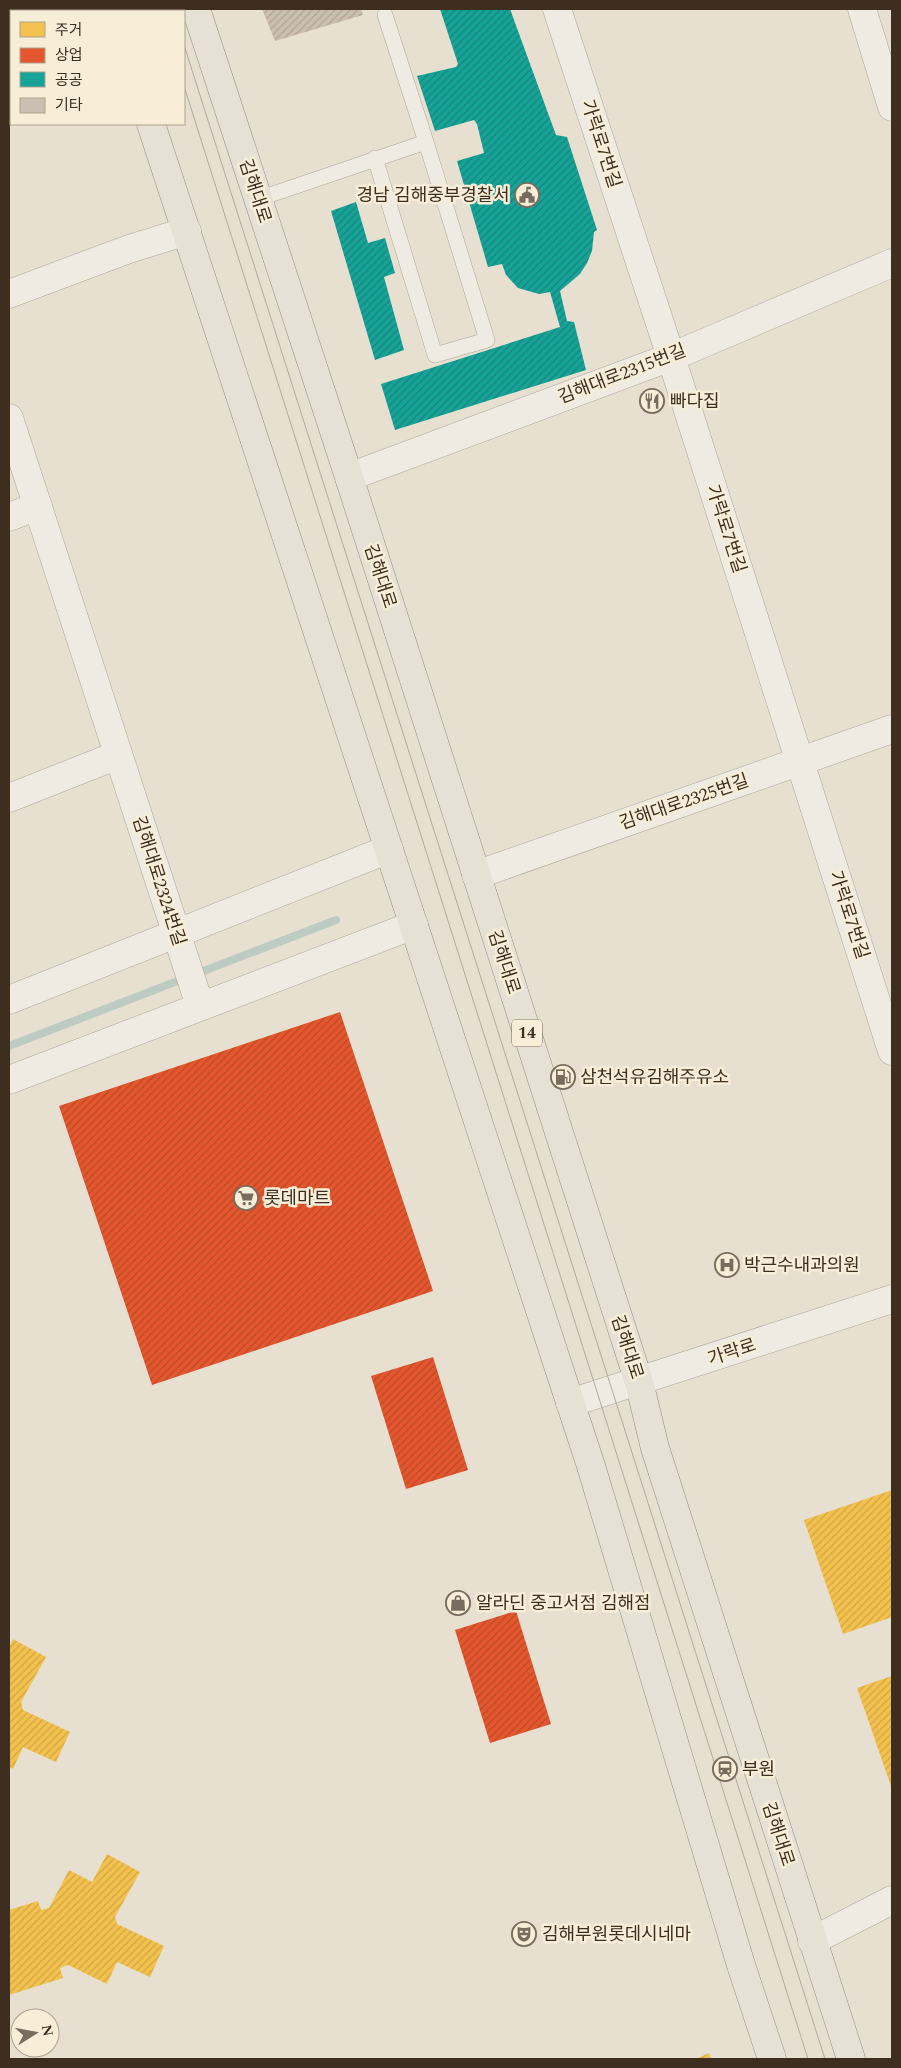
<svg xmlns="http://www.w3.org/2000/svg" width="901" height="2068" font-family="Spectral,'Noto Sans KR',serif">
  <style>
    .homes { fill: url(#homes-hatch) }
    .shops { fill: url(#shops-hatch) }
    .public { fill: url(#public-hatch) }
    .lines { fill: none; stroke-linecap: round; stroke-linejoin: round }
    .stream { stroke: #bcccc2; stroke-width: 8 }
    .building { fill: url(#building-hatch) }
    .service-casing { stroke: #ada599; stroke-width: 16 }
    .minor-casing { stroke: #ada599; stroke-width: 29 }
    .tertiary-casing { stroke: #ada599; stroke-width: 29 }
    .primary-casing { stroke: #928b80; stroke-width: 29 }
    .service { stroke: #efebe3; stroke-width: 15 }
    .minor { stroke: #efebe3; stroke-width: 28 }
    .tertiary { stroke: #efebe3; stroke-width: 28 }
    .primary { stroke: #e6e1d4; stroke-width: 28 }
    .tram { stroke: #afaaa2; stroke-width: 1 }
    .labels { text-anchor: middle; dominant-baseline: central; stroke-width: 5; stroke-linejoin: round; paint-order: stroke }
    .shield { fill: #f7eed8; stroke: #756857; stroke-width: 1 }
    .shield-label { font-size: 16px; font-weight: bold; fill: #3d2e20 }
    .street-label { font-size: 18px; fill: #3d2e20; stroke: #f7eed8 }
    .poi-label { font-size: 18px; fill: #3d2e20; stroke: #f7eed8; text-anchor: start }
  </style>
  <defs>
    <pattern id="homes-hatch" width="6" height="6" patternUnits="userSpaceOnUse" patternTransform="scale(1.25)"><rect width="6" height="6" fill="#f2c14e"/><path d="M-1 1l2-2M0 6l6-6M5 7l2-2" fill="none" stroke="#d0a644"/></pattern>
    <pattern id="shops-hatch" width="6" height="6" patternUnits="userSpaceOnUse" patternTransform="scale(1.25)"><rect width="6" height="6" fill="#e4572e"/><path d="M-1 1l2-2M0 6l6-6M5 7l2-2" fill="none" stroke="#ba4827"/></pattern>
    <pattern id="public-hatch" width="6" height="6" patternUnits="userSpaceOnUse" patternTransform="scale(1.25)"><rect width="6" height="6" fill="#17a398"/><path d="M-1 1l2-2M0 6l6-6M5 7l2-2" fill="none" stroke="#16857c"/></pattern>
    <pattern id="building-hatch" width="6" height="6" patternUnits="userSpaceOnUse" patternTransform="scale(1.25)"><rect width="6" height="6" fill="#cbbfb2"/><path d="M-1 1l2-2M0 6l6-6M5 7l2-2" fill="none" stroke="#afa499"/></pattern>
  </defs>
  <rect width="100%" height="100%" fill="#e7e0d1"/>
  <g class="homes">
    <polygon points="892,1490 892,1617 843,1634 804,1520"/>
    <polygon points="13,1639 46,1657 21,1702 23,1710 70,1732 56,1762 23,1747 13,1769 9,1767 9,1647"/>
    <polygon points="892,1676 892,1789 857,1688"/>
    <polygon points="107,1854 140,1872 115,1917 117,1924 164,1946 150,1977 117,1962 107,1984 68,1965 60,1968 63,1978 9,1995 9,1910 38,1901 41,1910 49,1908 69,1870 92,1882"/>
    <polygon points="709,2053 711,2059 696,2059"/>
  </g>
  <g class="shops">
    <polygon points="340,1012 433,1291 152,1385 59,1106"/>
    <polygon points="433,1357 468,1470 406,1489 371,1376"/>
    <polygon points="516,1611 551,1724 490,1743 455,1630"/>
  </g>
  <g class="public">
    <polygon points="440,9 510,9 556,135 567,137 597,230 594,232 592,251 587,263 580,274 560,291 567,321 574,322 586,370 395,430 381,384 560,327 550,292 539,294 518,288 506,275 502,264 488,267 457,161 484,153 477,124 474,120 435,131 417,76 456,67 458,64"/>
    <polygon points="356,202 368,243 385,238 395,273 384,277 404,350 375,360 331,211"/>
  </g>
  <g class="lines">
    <polyline class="stream" points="9,1046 336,920"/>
  </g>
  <polygon class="building" points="262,9 361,9 363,15 275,41"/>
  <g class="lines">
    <defs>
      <g id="service">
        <polyline points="385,15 426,142"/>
        <polyline points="258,199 426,142 487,340 435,355 375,158"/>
      </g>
      <g id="minor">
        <polyline points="557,9 671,357 892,1051"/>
        <polyline points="862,9 892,107"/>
        <polyline points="9,294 129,249 187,231"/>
        <polyline points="9,418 200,1006"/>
        <polyline points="349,477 671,357 892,263"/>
        <polyline points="9,517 38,506"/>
        <polyline points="9,798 118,755"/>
        <polyline points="476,875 892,729"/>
        <polyline points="9,1000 389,849"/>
        <polyline points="9,1080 414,925"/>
        <polyline points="812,1941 892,1900"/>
      </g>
      <polyline id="tertiary" points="570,1403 892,1299"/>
      <g id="primary">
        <polyline points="114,9 115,11"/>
        <polyline points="196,9 349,477 639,1382 655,1448 851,2059"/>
        <polyline points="151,124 591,1466 741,1965 772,2059"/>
      </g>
    </defs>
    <use href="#service" class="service-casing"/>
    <use href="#minor" class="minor-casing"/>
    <use href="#tertiary" class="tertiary-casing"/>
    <use href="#primary" class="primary-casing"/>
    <use href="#service" class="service"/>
    <use href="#minor" class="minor"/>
    <use href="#tertiary" class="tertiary"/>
    <use href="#primary" class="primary"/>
    <g class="tram">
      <polyline points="159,9 160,11"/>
      <polyline points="172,9 173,11"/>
      <polyline points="184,45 825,2059"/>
      <polyline points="184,86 808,2059"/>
    </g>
  </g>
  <defs>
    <symbol id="civic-ring" viewBox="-11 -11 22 22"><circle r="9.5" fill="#f7eed8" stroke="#786c5e" stroke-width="1.5"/><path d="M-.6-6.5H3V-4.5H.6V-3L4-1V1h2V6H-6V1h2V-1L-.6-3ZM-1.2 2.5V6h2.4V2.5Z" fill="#786c5e"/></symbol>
    <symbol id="restaurant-ring" viewBox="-11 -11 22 22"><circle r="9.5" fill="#f7eed8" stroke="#786c5e" stroke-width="1.5"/><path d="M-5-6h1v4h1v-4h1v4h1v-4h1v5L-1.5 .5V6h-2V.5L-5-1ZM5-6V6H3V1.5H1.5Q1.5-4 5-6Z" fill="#786c5e"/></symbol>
    <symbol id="fuel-ring" viewBox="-11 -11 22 22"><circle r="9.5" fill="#f7eed8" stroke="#786c5e" stroke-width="1.5"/><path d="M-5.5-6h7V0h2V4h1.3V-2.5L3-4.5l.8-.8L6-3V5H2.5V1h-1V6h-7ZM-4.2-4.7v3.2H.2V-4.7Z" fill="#786c5e"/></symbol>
    <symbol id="supermarket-ring" viewBox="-11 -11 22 22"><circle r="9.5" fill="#f7eed8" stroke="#786c5e" stroke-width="1.5"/><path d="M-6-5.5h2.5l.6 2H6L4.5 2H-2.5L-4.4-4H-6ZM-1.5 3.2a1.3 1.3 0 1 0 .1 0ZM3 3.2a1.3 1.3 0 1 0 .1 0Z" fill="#786c5e"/></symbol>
    <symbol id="hospital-ring" viewBox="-11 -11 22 22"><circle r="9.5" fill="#f7eed8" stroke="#786c5e" stroke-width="1.5"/><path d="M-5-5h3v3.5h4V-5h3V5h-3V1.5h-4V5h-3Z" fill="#786c5e"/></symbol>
    <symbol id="shop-ring" viewBox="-11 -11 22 22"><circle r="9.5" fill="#f7eed8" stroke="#786c5e" stroke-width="1.5"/><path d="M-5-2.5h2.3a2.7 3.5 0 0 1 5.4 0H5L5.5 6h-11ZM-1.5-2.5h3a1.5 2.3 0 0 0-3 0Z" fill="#786c5e"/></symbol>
    <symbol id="station-ring" viewBox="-11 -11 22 22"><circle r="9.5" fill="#f7eed8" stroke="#786c5e" stroke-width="1.5"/><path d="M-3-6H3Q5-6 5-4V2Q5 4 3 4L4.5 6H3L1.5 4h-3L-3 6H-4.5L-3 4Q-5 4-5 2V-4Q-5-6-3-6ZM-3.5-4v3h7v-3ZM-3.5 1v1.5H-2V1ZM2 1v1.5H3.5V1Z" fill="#786c5e"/></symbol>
    <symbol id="theatre-ring" viewBox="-11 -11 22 22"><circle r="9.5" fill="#f7eed8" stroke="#786c5e" stroke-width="1.5"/><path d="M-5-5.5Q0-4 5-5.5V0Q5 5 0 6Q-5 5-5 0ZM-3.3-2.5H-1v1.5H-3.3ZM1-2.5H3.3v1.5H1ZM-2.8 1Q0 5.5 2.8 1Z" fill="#786c5e"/></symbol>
  </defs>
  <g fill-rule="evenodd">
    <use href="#civic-ring" x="513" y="181" width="28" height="28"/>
    <use href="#restaurant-ring" x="638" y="387" width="28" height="28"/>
    <use href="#fuel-ring" x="549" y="1063" width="28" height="28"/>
    <use href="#supermarket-ring" x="232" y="1184" width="28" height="28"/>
    <use href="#hospital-ring" x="713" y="1251" width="28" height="28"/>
    <use href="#shop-ring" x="444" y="1589" width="28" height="28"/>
    <use href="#station-ring" x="711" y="1755" width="28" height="28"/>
    <use href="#theatre-ring" x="510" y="1920" width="28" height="28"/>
  </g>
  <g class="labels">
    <rect class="shield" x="512" y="1019.5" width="30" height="27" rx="4"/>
    <g class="shield-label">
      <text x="527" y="1033">14</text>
    </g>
    <g class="street-label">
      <text transform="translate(601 144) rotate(72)">가락로7번길</text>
      <text transform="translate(255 191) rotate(72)">김해대로</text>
      <text transform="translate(622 374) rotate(-21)">김해대로2315번길</text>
      <text transform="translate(726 529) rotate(72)">가락로7번길</text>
      <text transform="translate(380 576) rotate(72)">김해대로</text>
      <text transform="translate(684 802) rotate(-19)">김해대로2325번길</text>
      <text transform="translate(159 881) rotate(72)">김해대로2324번길</text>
      <text transform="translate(849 915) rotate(72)">가락로7번길</text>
      <text transform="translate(504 962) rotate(72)">김해대로</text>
      <text transform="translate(627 1347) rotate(72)">김해대로</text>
      <text transform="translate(732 1352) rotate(-18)">가락로</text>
      <text transform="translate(778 1834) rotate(72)">김해대로</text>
    </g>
    <g class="poi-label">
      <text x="510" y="195" text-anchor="end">경남 김해중부경찰서</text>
      <text x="670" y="401">빠다집</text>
      <text x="580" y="1077">삼천석유김해주유소</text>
      <text x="264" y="1198">롯데마트</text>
      <text x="744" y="1265">박근수내과의원</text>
      <text x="476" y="1603">알라딘 중고서점 김해점</text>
      <text x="742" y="1769">부원</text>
      <text x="542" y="1934">김해부원롯데시네마</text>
    </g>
  </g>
  <rect width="901" height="2068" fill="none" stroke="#3d2e20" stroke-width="20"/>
  <rect x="10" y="10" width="175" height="115" fill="#f7eed8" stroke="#ada18e"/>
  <rect x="20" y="22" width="25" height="15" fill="#f2c14e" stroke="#ada18e"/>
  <text x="55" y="35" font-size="15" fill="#3d2e20">주거</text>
  <rect x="20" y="48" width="25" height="15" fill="#e4572e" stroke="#ada18e"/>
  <text x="55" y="60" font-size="15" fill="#3d2e20">상업</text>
  <rect x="20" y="72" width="25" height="15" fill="#17a398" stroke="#ada18e"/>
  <text x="55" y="85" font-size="15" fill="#3d2e20">공공</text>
  <rect x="20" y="98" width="25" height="15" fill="#cbbfb2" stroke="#ada18e"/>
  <text x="55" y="110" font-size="15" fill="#3d2e20">기타</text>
  <g transform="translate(35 2033) rotate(79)"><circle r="24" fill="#f7eed8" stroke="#ada18e"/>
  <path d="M0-4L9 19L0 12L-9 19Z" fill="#786c5e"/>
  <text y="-8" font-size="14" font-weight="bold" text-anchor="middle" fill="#3d2e20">N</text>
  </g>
</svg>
